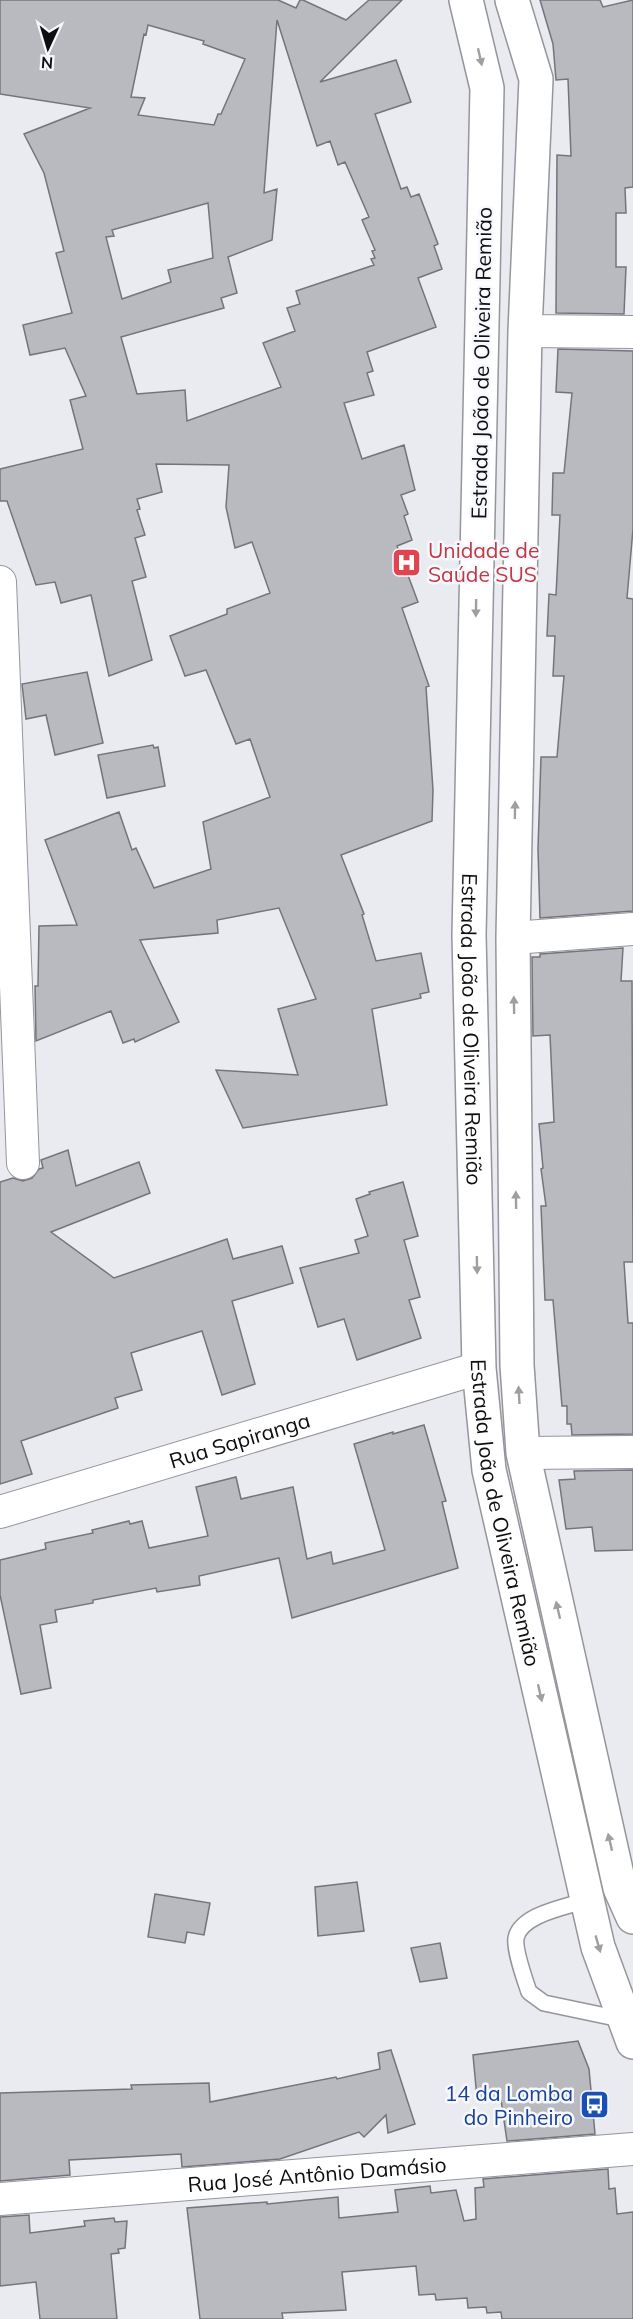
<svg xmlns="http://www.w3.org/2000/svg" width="633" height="2319" font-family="Mulish,sans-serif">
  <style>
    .building { fill: #b9bac0; stroke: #74757a; stroke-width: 1.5; fill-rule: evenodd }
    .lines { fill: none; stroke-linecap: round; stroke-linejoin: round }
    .service-casing { stroke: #95969b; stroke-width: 18 }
    .minor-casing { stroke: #95969b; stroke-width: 34 }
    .secondary-casing { stroke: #95969b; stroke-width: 36 }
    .service { stroke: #fff; stroke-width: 15 }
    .minor { stroke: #fff; stroke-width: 32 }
    .secondary { stroke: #fff; stroke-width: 33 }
    .oneway { fill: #9e9f9f }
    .labels { text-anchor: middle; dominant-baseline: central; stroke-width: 5; stroke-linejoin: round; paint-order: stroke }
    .street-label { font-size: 21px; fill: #0d0e10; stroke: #f7f8fe }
    .health-label { font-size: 21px; fill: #be3a42; stroke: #f7f8fe; text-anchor: start }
    .transit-label { font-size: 21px; fill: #164399; stroke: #f7f8fe; text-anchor: end }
  </style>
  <rect width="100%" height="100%" fill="#eaeaf1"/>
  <g class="building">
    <path d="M0,0H278L296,8L300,0H303L346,20L369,0H402L320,82L396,60L411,102L375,114L401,189L407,187L411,197L419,194L438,244L434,246L442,269L418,278L436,327L367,352L373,371L367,373L374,395L344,403L362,459L404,445L415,490L401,495L408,514L404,516L412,540L397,546L418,602L402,608L429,686L426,687L433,790L432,821L341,855L364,914L362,915L376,961L421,953L429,992L420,994L421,998L372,1009L387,1105L243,1128L216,1070L298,1075L278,1009L316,999L279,908L217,920L218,933L140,940L179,1022L135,1042L134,1039L123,1043L111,1011L36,1041L35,986H38L39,926L77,925L45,840L119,812L132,850L136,848L154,888L211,869L203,822L270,797L250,739L236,744L206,670L185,676L170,636L227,614V609L270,593L252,542L235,548L226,507L229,465L156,464L162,492L137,499L140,509L137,510L145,535L135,538L146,577L132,581L152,660L109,676L91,595L61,603L55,582L36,585L7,501H0V469L83,449L70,400L86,396L65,348L30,355L23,325L72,313L56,253L64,251L44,173L24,134L90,108L0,94ZM277,20L317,146L330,141L338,165L345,162L369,217L362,220L375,250L372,251L375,258L371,259L374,265L296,291L300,304L287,308L295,331L263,343L281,387L187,421L185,390L137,394L121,337L224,308L221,298L237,293L228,257L272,240L277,189L264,193ZM148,25L204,41L203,44L245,59L221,114H218L214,125L138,115L145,98L131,97L144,34L146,35ZM208,203L213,258L168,270L171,282L122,299L106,237L114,236L112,230Z"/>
    <polygon points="540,0 600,0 603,7 633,0 633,187 625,188 626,213 616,213 616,267 626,267 624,314 556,313 557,155 571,156 568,79 556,80 553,44"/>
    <polygon points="558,349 633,351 633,529 627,598 633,599 633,911 540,918 538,849 541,757 557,757 564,676 553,676 555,636 547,636 549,594 556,595 560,515 552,515 553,473 564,473 572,393 556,392"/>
    <polygon points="87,672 103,743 55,755 46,715 26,719 22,684"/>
    <polygon points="153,745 154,748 158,747 165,786 107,798 98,755"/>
    <polygon points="623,948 621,981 632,981 633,1262 624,1262 628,1323 633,1323 633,1434 572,1435 571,1424 567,1424 567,1406 562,1406 553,1300 545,1300 541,1206 546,1206 541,1169 543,1168 539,1124 554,1122 550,1035 533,1036 532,957 540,957 540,954"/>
    <polygon points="68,1150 76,1186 139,1162 150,1193 51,1232 114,1278 227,1239 233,1259 282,1246 293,1283 232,1301 255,1384 222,1395 202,1331 131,1353 142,1390 115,1398 118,1408 21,1441 32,1474 0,1484 0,1182 13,1178 23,1181 32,1178 39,1169 43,1168 41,1160"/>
    <polygon points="403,1182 418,1236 404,1240 420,1297 409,1300 421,1338 357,1360 344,1319 318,1327 300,1268 359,1253 355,1240 368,1236 356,1199 370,1194 369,1192"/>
    <polygon points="424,1425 446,1501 442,1502 458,1568 292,1618 279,1558 199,1576 200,1585 157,1592 156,1588 93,1600 93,1603 55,1610 57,1622 40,1625 51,1688 21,1694 0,1595 0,1560 46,1549 45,1543 93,1533 92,1530 129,1521 130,1524 142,1521 149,1548 208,1536 196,1487 236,1477 241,1499 293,1487 307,1559 331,1552 333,1564 385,1550 354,1444 393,1432 393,1434"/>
    <polygon points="633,1470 633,1550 595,1551 592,1527 566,1529 559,1480 575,1479 574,1471"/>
    <polygon points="357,1882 364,1931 318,1936 315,1887"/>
    <polygon points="155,1894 210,1903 204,1935 187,1932 185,1943 148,1937"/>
    <polygon points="440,1943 447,1978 420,1982 411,1948"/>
    <polygon points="578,2041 589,2069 595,2134 507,2141 501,2100 477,2098 473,2055"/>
    <polygon points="391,2050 415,2124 388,2133 386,2115 364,2137 359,2132 280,2159 182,2167 181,2154 69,2160 70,2175 0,2181 0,2093 132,2089 131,2085 209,2083 210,2102 336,2077 337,2079 380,2069 378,2053"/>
    <polygon points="608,2169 609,2189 615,2188 617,2214 633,2212 633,2319 502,2319 501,2312 487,2313 486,2307 468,2308 467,2298 436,2300 435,2294 419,2295 416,2266 342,2272 346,2310 282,2313 283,2319 200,2319 187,2208 267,2202 267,2204 338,2197 339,2218 398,2212 395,2190 430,2186 431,2193 456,2190 464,2221 476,2219 475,2188 484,2187 483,2179"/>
    <polygon points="29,2215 30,2233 85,2226 84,2221 114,2218 115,2222 127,2221 125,2248 118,2249 119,2253 111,2254 117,2319 40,2319 36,2282 0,2286 0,2217"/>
  </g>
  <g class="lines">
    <defs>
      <path id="service" d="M587,1900C567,1907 521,1914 516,1938C514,1950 525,1980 529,1992L544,2003L625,2020"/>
      <g id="minor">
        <polyline points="525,331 633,332"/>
        <polyline points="0,582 23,1163"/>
        <polyline points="513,938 633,929"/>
        <polyline points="523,1453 633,1452"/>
        <path id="s1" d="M0,1512L479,1368"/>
        <path id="s2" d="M0,2199L633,2149"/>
      </g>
      <g id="secondary">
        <path id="s3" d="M466,0L487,88L469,935L479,1368L489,1470L598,1947L633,2042"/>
        <polyline points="512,0 536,79 525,331 513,938 517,1365 523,1453 620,1888 633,1917"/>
      </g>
    </defs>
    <use href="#service" class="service-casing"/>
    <use href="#minor" class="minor-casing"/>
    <use href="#secondary" class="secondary-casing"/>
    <use href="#service" class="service"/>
    <use href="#minor" class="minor"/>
    <use href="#secondary" class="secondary"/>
  </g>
  <defs><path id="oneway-solid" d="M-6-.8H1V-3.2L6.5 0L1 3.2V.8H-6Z" transform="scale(1.5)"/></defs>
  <g class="oneway">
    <use href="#oneway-solid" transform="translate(480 57) rotate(77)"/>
    <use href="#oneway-solid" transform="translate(476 608) rotate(91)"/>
    <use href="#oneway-solid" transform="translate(515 810) rotate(-89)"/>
    <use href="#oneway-solid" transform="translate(514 1005) rotate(-91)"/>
    <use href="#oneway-solid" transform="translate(516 1200) rotate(-91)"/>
    <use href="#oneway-solid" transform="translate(477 1265) rotate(89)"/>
    <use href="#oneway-solid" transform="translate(519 1395) rotate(-93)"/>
    <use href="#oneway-solid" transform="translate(558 1610) rotate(-103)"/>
    <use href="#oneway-solid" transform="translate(540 1693) rotate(77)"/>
    <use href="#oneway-solid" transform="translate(610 1842) rotate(-103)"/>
    <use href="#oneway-solid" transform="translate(598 1944) rotate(74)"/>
  </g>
  <defs>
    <symbol id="hospital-square" viewBox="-11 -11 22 22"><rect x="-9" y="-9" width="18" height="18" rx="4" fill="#e0444e" stroke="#f7f8fe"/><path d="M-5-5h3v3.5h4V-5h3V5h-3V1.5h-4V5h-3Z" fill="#fff"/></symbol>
    <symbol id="bus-square" viewBox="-11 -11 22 22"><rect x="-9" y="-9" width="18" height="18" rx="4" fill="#1a4fb4" stroke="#f7f8fe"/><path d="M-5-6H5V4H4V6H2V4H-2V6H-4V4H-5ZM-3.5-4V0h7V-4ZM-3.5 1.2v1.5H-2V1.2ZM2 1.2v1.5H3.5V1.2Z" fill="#fff"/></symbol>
  </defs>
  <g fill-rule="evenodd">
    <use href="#hospital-square" x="390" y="546" width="33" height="33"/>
    <use href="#bus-square" x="578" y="2088" width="33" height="33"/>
  </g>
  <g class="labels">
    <g class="street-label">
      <text transform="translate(481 363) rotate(-89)">Estrada João de Oliveira Remião</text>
      <text stroke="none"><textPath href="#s3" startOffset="1032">Estrada João de Oliveira Remião</textPath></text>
      <text stroke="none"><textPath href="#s1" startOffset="250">Rua Sapiranga</textPath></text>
      <text stroke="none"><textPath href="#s3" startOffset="1518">Estrada João de Oliveira Remião</textPath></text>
      <text stroke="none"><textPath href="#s2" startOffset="318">Rua José Antônio Damásio</textPath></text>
    </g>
    <g class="health-label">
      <text x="428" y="550">Unidade de<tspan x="428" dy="24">Saúde SUS</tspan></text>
    </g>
    <g class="transit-label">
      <text x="573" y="2093">14 da Lomba<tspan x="573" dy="24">do Pinheiro</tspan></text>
    </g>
  </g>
  <g transform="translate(48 48) rotate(184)" stroke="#f7f8fe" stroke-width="4.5" paint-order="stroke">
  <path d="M0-4.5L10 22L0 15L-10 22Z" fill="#0d0e10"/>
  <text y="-9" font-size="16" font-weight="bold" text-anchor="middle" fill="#0d0e10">N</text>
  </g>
</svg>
